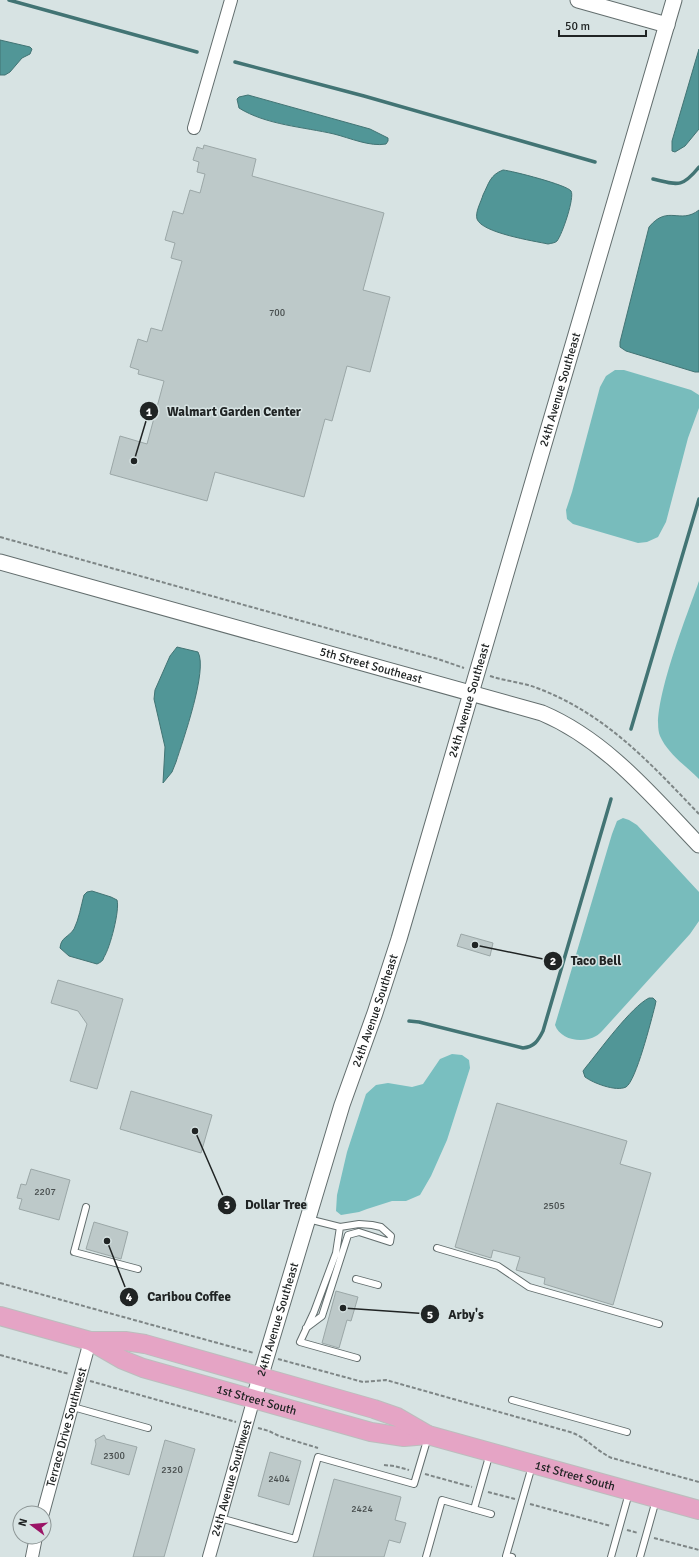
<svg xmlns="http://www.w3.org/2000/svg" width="699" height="1557" font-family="Signika,sans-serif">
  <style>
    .green { fill: #78bcbc }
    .forest { fill: #79bfc0 }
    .water { fill: #519697; stroke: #427474 }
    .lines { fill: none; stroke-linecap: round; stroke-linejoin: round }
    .stream { stroke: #427474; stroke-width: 3.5 }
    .building { fill: #bdc9c9; stroke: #9ba7a7 }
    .service-casing { stroke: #636e6e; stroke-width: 8 }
    .minor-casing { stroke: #636e6e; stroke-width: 14 }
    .tertiary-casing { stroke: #636e6e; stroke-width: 17 }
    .primary-casing { stroke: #bcbdbd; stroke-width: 20 }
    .path { stroke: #7e8686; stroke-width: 2; stroke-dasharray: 4 2; stroke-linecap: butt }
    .service { stroke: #fff; stroke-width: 6 }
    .minor { stroke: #fff; stroke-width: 12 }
    .tertiary { stroke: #fff; stroke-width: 15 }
    .primary { stroke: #e5a4c5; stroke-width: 18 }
    .labels { text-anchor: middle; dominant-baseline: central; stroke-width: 3; stroke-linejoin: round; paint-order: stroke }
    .number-label { font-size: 10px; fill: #474d4d }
    .street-label { font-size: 12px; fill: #202424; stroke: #d7e3e3 }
    .leader { fill: none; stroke: #202424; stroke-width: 1.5 }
    .callout-dot { fill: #202424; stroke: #d7e3e3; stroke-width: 1.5 }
    .mark-label { font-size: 12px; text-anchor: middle; font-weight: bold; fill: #fff }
    .callout-label { font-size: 13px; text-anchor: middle; font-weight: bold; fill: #202424; stroke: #d7e3e3; stroke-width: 3; stroke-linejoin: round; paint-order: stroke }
  </style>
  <rect width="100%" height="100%" fill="#d7e3e3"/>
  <g class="green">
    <polygon points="615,370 624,370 691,390 699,395 699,408 688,438 666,522 658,537 647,542 638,543 573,524 567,519 566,510 572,492 600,387 606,376"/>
    <path d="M699,581V779C686,766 668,754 660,736C649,710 689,610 699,581Z"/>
    <path d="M623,818L629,820L637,825L699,892V921L690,934L603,1030C601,1032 598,1035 596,1036C583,1044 560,1040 555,1025L612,834L617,821Z"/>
  </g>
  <polygon class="forest" points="452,1054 462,1055 469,1060 470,1068 447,1140 431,1176 420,1195 406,1201 392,1201 367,1209 359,1212 341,1215 336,1211 337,1195 347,1152 366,1094 376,1085 388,1083 412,1087 423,1084 440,1059"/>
  <g class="water">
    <polygon points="0,40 30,47 32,49 30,54 22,58 10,72 5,75 0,75"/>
    <polygon points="699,49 699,129 685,146 675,152 672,151 672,141"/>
    <path d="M248,95L370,129L388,138V141L386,144C370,147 350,138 334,134C304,127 266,125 239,108L237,99L239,97Z"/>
    <path d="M503,170C513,171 567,185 571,191C575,197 562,235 557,241C555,243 552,243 548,244C534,241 482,233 477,219C475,212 481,202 483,195C489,183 490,175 503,170Z"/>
    <path d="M699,210V372H695L626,351L620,347V342L649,227C668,204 680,225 699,210Z"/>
    <path d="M177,647L198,652C208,670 183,740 176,762L172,772L163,783L165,747L154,699L155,690L170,656Z"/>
    <path d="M92,891L111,897L117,900C120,910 110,948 104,957C103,961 101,962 97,964L69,956L60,948C61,937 68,938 74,929C79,919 81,906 84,895L87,892Z"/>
    <path d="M649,998H653L656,1001L655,1006C651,1021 636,1081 626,1087C616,1092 593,1083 585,1077L583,1071L586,1067C600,1050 631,1007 649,998Z"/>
  </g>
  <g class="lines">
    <g class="stream">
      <polyline points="9,0 197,52"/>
      <polyline points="235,62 364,96 595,162"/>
      <path d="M653,179C678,185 682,188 699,167"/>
      <polyline points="631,729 699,499"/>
      <path d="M409,1021L419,1022L523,1048C534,1047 538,1041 543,1031L611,799"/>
    </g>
  </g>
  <g class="building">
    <polygon points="204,145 256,159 252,176 384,213 363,290 390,297 370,372 347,366 332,421 325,419 304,497 215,472 207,501 110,474 120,436 147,444 164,381 138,374 139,370 130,367 138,339 147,342 151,328 162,331 182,261 171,258 175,243 165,240 173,211 183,214 190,190 200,193 205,174 197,172 199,162 193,160 197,147 203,149"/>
    <polygon points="461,934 493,943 490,956 457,946"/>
    <polygon points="58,980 123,999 97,1089 70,1081 87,1024 78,1011 51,1003"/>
    <polygon points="131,1091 212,1115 201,1153 120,1129"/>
    <polygon points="497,1103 627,1141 620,1164 651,1173 613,1305 544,1284 545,1278 516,1270 520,1257 493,1250 491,1258 455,1247"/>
    <polygon points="31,1169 70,1180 59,1220 19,1209 22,1199 17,1198 21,1184 26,1185"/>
    <polygon points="94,1222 128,1232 121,1259 86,1249"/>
    <polygon points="336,1291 358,1297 351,1321 347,1320 339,1348 322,1343"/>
    <polygon points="104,1435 106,1439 137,1447 129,1475 91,1464 96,1444 95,1440"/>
    <polygon points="165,1440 195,1449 164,1557 133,1557"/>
    <polygon points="270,1452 301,1461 289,1505 258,1496"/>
    <polygon points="334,1479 401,1497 395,1520 406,1523 400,1543 389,1540 384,1557 313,1557"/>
  </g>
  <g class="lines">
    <defs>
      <g id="service">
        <polyline points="86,1207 74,1252 138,1269"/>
        <polyline points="308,1219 340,1227"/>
        <polyline points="437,1248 498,1266 529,1287 659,1324"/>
        <polyline points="356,1279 378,1285"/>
        <polyline points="306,1328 322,1316 348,1235 359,1232 390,1242 391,1236 381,1227 372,1225 359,1224 340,1227 336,1253 314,1312 300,1342 357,1358"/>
        <polyline points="512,1400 627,1432"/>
        <polyline points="73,1407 148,1428"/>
        <polyline points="474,1509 490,1453"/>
        <polyline points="220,1518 295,1539 318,1457 414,1484 428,1437"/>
        <polyline points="426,1557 442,1500 491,1514"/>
        <polyline points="512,1557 506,1556 532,1466"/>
        <polyline points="611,1557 629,1493"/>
        <polyline points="640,1557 656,1500"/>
      </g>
      <g id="minor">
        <polyline points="194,128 231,0"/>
        <path id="s1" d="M43,1513L90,1341"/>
        <polyline points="32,1557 36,1537"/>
        <path id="s2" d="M209,1557L254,1398"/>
      </g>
      <g id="tertiary">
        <polyline points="578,0 667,25"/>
        <path id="s3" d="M0,562L542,713C606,740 652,796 699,845"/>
        <path id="s4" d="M254,1398L342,1105L375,1013L399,939L674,0"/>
      </g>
      <g id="primary">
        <path id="s5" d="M0,1316L90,1341L123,1360L143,1368L371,1432L404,1437L428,1435"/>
        <path id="s6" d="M90,1341H125L145,1344L374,1409L397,1417L428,1435L699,1510"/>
      </g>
    </defs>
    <use href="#service" class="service-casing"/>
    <use href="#minor" class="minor-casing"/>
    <use href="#tertiary" class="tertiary-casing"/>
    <use href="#primary" class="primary-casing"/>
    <g class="path">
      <polyline points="0,537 438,659 464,668"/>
      <path d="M490,676C505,681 521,682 537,688C606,714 649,762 699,814"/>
      <polyline points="0,1283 254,1353"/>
      <polyline points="0,1355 69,1374"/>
      <path d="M278,1359L363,1382L386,1380L570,1432C586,1437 596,1451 612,1458L699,1482"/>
      <polyline points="90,1381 236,1422"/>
      <polyline points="258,1428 269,1431 279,1436 318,1448"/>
      <polyline points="384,1465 394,1466 409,1470"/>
      <polyline points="425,1474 472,1487"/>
      <polyline points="488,1492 515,1499"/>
      <polyline points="530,1504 611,1526"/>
      <polyline points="627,1530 638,1533"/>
      <polyline points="654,1538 699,1550"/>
    </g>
    <use href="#service" class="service"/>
    <use href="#minor" class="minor"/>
    <use href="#tertiary" class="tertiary"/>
    <use href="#primary" class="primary"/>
  </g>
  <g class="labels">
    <g class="number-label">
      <text x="277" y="313">700</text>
      <text x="45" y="1192">2207</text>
      <text x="554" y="1206">2505</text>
      <text x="114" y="1456">2300</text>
      <text x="172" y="1470">2320</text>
      <text x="279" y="1479">2404</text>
      <text x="362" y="1509">2424</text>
    </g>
    <g class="street-label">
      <text stroke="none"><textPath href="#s4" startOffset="1054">24th Avenue Southeast</textPath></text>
      <text stroke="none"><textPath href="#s3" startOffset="385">5th Street Southeast</textPath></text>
      <text stroke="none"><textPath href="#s4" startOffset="730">24th Avenue Southeast</textPath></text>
      <text stroke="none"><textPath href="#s4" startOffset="406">24th Avenue Southeast</textPath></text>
      <text stroke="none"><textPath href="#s4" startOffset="82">24th Avenue Southeast</textPath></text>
      <text stroke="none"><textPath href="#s5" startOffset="271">1st Street South</textPath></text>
      <text stroke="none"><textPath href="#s1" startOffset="89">Terrace Drive Southwest</textPath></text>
      <text stroke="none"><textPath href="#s6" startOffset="506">1st Street South</textPath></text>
      <text stroke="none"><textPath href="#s2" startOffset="82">24th Avenue Southwest</textPath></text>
    </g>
  </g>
  <path class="leader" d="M134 461L149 411M475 945L553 961M195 1131L227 1205M107 1241L129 1297M343 1308L430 1314"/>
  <g class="callout-dot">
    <circle cx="134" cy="461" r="4"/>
    <circle cx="475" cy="945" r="4"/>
    <circle cx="195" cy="1131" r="4"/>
    <circle cx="107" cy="1241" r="4"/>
    <circle cx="343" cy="1308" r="4"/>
    <circle cx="149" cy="411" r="10"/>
    <circle cx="553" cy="961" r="10"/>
    <circle cx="227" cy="1205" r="10"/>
    <circle cx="129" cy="1297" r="10"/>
    <circle cx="430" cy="1314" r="10"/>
  </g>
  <g class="mark-label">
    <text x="149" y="416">1</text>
    <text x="553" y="965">2</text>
    <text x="227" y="1209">3</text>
    <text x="129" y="1301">4</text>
    <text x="430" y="1319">5</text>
  </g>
  <g class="callout-label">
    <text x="234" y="416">Walmart Garden Center</text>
    <text x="596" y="965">Taco Bell</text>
    <text x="276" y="1209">Dollar Tree</text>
    <text x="189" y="1301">Caribou Coffee</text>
    <text x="466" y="1319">Arby's</text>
  </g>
  <g transform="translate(32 1525) rotate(286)"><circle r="19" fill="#d7e3e3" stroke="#8e9797"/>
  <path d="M0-3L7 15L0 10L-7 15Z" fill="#9b1466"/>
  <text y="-6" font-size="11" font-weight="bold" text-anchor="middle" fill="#202424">N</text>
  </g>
  <path d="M559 30v6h87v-6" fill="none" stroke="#202424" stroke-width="2"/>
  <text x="565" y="30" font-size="12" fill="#202424" stroke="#d7e3e3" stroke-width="3" paint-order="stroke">50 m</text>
</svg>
